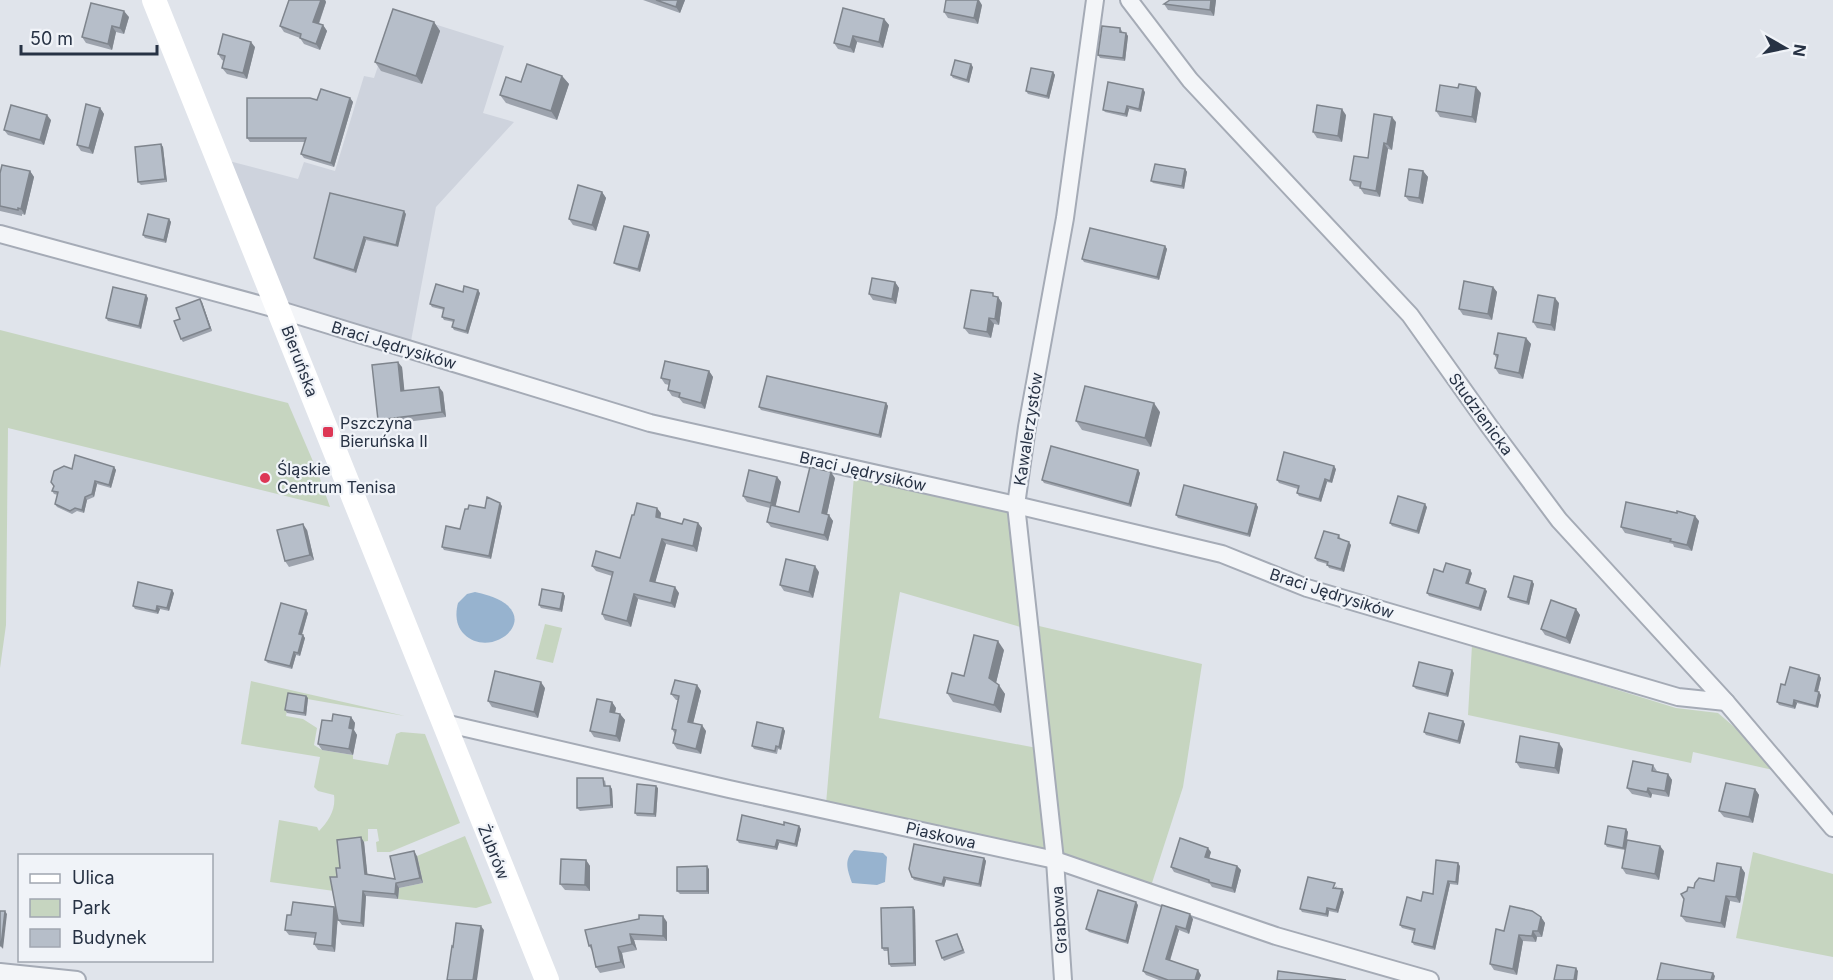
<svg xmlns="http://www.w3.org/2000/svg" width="1833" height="980" font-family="Inter,sans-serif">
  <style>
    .built { fill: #ced3dd }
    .green { fill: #c6d5c0 }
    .water { fill: #97b3cf }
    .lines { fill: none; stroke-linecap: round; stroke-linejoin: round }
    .minor-casing { stroke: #a5abb6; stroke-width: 20 }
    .minor { stroke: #f3f5f8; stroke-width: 16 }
    .secondary { stroke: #fff; stroke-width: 24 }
    .wall { fill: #9da3ad }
    .shaded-wall { fill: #7f858d }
    .building { fill: #b6bec9; stroke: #7f858d; stroke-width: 1.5 }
    .poi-dot { fill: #dd3755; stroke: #f0f3f8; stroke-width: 2 }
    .labels { text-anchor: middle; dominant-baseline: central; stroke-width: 4.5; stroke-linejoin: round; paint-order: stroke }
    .street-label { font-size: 16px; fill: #273244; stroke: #f0f3f8 }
    .poi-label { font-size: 16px; fill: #273244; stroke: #f0f3f8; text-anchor: start }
  </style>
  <rect width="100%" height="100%" fill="#e0e4eb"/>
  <polygon class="built" points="396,12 504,46 483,113 514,122 436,207 411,341 286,303 229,161 298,179 304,162 335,171 364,76 374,78"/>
  <g class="green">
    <polygon points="0,330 288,403 318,473 330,507 8,428 6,625 0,668"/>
    <polygon points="854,476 1011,510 1024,628 900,592 879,718 1037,748 1049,853 826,804"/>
    <polygon points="545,624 562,628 553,663 536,659"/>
    <polygon points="1039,626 1202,664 1183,787 1151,886 1058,855 1052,753"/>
    <polygon points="1472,645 1676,708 1718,713 1760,749 1773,770 1693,752 1691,763 1468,715"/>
    <path d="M251,681L405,716L290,696L286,716L303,719L317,728L314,745L322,750L353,755V759L388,765L396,734L401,732L425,734L460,823L390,852H377L376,842L379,841L377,829H368V841L341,845L342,858L334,891L270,882L279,820L317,827L319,831C329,821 336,809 334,795L318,791L314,787L320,757L241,744Z"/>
    <polygon points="465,836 492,903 476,908 398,899 399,888 423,883 417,856"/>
    <polygon points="1753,852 1833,874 1833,957 1736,938"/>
  </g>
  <g class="water">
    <path d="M475,592C555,608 494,664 464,634C456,626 455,614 458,603L467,594Z"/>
    <path d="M854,850L883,853L887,857L885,882L877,885L852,883C848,871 843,860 854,850Z"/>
  </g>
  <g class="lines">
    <defs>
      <g id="minor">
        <polyline points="1129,0 1190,80 1410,315 1489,426 1559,520 1726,702 1833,828"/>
        <polyline points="0,234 280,310 650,423 1016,505 1222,554 1307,588 1678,697 1726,702"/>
        <polyline points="444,723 729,789 1055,860 1276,936 1430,980"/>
        <polyline points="0,972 77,980"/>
        <polyline points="1063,980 1055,860 1016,505 1027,427 1065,218 1095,0"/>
      </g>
    </defs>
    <use href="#minor" class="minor-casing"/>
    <use href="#minor" class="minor"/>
    <path class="secondary" d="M154,0C287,326 414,654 547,980"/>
  </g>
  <g class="wall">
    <polygon points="289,0 325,0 326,2 319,24 323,25 327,31 320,50 304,44 300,38 284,32 280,26"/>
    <polygon points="643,0 685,0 680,13"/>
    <polygon points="1216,0 1214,16 1168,10 1164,4"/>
    <polygon points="982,5 978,24 948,18 944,12"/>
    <polygon points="129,17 124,34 116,32 112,50 86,43 82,37"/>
    <polygon points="884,19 889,25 883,48 857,42 854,53 838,49 834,43"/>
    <polygon points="434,22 440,31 422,84 381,71 375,62"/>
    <polygon points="1120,28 1122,31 1122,32 1128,36 1125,61 1100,58 1098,55"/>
    <polygon points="255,47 247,79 227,74 222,68 224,61 222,60 218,54"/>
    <polygon points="973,67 969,83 953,78 951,75"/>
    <polygon points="1053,72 1055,75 1049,99 1028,94 1026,91"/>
    <polygon points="562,76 569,84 557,120 506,103 500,95 521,82"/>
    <polygon points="1145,92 1141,112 1129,109 1127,117 1105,112 1103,110"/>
    <polygon points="1481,93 1476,123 1440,117 1436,111"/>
    <polygon points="350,98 353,102 334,167 304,158 301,154 305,142 250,142 247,138 317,100"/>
    <polygon points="100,108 104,114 93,154 81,151 77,145"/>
    <polygon points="1346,115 1342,142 1317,138 1313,132"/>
    <polygon points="51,120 44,145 8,135 4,130"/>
    <polygon points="1396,122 1392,150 1388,149 1380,197 1364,194 1360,188 1360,187 1354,186 1350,180"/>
    <polygon points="161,144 163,147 167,182 141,185 138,182"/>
    <polygon points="1185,169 1187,172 1184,189 1153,183 1151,181"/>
    <polygon points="30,171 34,177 25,215 22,214 22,216 0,211 0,173"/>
    <polygon points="1423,171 1428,177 1423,204 1409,201 1405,196"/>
    <polygon points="602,192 606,198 596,231 573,225 569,219"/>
    <polygon points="406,214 398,247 366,240 356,273 316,260 314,258"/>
    <polygon points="169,219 171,222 166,243 145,238 143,235"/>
    <polygon points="648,232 650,235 640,272 616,265 614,263"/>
    <polygon points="1165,246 1167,249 1159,280 1084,262 1082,259"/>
    <polygon points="895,282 899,288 896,304 873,300 869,294"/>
    <polygon points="1493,287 1497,292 1492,320 1463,315 1459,309"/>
    <polygon points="463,292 480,293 468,334 454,330 452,327 454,322 444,320 442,317 444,310 432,307 430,304"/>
    <polygon points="996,297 998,297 1002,303 999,325 994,324 991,338 969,334 964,328"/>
    <polygon points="148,298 141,329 108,321 106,318"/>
    <polygon points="202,302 212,331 183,342 181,339 180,319"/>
    <polygon points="1559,303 1555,331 1537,328 1533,322"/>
    <polygon points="1526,338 1531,344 1523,379 1499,374 1495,368 1497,359 1494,354"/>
    <polygon points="402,367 404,391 443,392 446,417 382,425 378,420"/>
    <polygon points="709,371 713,377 705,409 683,403 679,398 672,396 668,390 669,385 665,384 661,378"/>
    <polygon points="886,403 888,406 881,438 761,410 759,407"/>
    <polygon points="1160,412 1151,447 1082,430 1076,421"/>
    <polygon points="114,467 116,470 111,488 97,484 94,497 87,500 84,513 77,511 72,514 57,507 55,504 58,495 54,494 52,491 72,469"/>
    <polygon points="1336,469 1332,483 1327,482 1321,502 1299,496 1297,493 1298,489 1279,483 1277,480"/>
    <polygon points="1138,470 1140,473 1131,507 1044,483 1042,480"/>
    <polygon points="777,477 781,482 775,507 799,512 835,478 827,514 833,521 828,541 771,527 767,522 770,508 747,502 743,496"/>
    <polygon points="1256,504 1258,507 1250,537 1178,518 1176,515"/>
    <polygon points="502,506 491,559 444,550 442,547 460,529 468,509 485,508"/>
    <polygon points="1427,507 1419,534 1392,526 1390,523"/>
    <polygon points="661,513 660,518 682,524 698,523 702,528 697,552 666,544 655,582 679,593 675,608 638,599 631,627 605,620 602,614 612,576 596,571 592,566 620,558 634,515"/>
    <polygon points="1677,513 1699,521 1692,551 1674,547 1673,544 1625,533 1621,527"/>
    <polygon points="307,530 314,560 289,567 285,561"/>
    <polygon points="1339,535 1341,539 1351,545 1344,572 1329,568 1327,564 1317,561 1315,558"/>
    <polygon points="819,572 813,598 784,591 780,585"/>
    <polygon points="1472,573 1468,584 1487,591 1481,611 1429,596 1427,593"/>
    <polygon points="1532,581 1534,584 1529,605 1510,600 1508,597"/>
    <polygon points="174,593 169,611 160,609 158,614 135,609 133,606"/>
    <polygon points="563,593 565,596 562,612 541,608 539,605"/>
    <polygon points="1576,609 1580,615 1570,644 1545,635 1541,629"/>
    <polygon points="308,613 302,635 305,638 300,656 296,655 292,669 268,663 265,660"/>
    <polygon points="1004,650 996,683 1005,694 1001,713 953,702 947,693 964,676"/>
    <polygon points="1454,673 1448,697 1416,689 1413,686"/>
    <polygon points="1819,675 1821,678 1818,692 1821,695 1818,708 1797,703 1795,709 1779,705 1777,702 1785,685"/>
    <polygon points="697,685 701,691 693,723 706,731 701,754 677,749 673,743 675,734 672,729 678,700 676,700 671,694"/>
    <polygon points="545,688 538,718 492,707 488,701"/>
    <polygon points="306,696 308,698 306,716 287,713 285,710"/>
    <polygon points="612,702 616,708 615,713 620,714 625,720 620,742 594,737 590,731"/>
    <polygon points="351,717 355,723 354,730 357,735 353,755 322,750 318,744 332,721"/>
    <polygon points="1463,721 1465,724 1460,744 1426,735 1424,732"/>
    <polygon points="783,728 785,731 781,750 778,749 777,754 754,749 752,746"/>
    <polygon points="1563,749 1559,774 1520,768 1516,762"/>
    <polygon points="1653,765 1657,771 1668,774 1672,780 1669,797 1652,794 1651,798 1632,794 1627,788"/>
    <polygon points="605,780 606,786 610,786 612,789 613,808 580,811 577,808"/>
    <polygon points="658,788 656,817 637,816 635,813"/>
    <polygon points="1755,789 1759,795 1753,823 1724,817 1719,811"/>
    <polygon points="784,825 799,826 801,829 797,847 779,843 777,850 739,843 737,840"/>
    <polygon points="1626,829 1628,832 1627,840 1664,851 1659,880 1626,874 1622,868 1625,850 1607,847 1605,844"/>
    <polygon points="364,842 367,874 395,879 417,856 423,883 399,888 398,899 366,896 364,927 342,925 338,920 338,917 335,952 318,950 314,944 315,938 289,935 285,930 291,915 334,907 336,909 337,877 340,868"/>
    <polygon points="1211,852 1209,858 1237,866 1241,870 1235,893 1212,887 1210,884 1174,872 1171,867"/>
    <polygon points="984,858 986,861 981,887 946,880 944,887 914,880 912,877"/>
    <polygon points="586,860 590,866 590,891 565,890 560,884"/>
    <polygon points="1460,866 1458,885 1450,884 1435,950 1414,945 1412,942 1414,931 1402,928 1400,925 1421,901 1433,894"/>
    <polygon points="1741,867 1745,873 1740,903 1730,901 1725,928 1686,922 1681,916 1687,891 1714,881"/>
    <polygon points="709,869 709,894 680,894 677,891"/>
    <polygon points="1337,886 1336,888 1344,892 1338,913 1329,911 1328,917 1302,912 1300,909"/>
    <polygon points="1138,905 1128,944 1089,932 1086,929"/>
    <polygon points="1162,905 1193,919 1189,934 1179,930 1170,961 1201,975 1199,980 1159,980 1146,975 1143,971"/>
    <polygon points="915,910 916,966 891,967 889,964 889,951 884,951 882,948"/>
    <polygon points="1541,917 1545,923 1542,937 1537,937 1536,942 1523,941 1517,975 1494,970 1490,964 1504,931"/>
    <polygon points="667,922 667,941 634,940 637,950 622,953 625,968 600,973 596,967 593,952 589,946"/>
    <polygon points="957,934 959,937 965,953 944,961 942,958"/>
    <polygon points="116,960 134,960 134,962"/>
  </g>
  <g class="shaded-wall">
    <polygon points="321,0 325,0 326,2 317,28 313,22"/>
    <polygon points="678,0 685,0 680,13 676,7"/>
    <polygon points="978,0 979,0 982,5 978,24 974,18"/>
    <polygon points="1211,0 1216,0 1214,16 1210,10"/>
    <polygon points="124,11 129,17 124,34 120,28"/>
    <polygon points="884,19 889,25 883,48 879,42"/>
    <polygon points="434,22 440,31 422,84 416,76"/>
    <polygon points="323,25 327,31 320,50 316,44"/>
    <polygon points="112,26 116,32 112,50 108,44"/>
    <polygon points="1126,33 1128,36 1125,61 1123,58"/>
    <polygon points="853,36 857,42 854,53 850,47"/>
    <polygon points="251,42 255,47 247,79 243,73"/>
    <polygon points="971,64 973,67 969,83 967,80"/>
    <polygon points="1053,72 1055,75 1049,99 1047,96"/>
    <polygon points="562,76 569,84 557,120 551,111"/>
    <polygon points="1476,87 1481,93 1476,123 1472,117"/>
    <polygon points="1143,89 1145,92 1141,112 1139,109"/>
    <polygon points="350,98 353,102 334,167 331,163"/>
    <polygon points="1127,106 1129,109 1127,117 1125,114"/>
    <polygon points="100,108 104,114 93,154 89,148"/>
    <polygon points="1342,109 1346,115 1342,142 1338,136"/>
    <polygon points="47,115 51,120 44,145 40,140"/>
    <polygon points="1392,117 1396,122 1392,150 1387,144"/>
    <polygon points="1384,143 1388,149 1380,197 1376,191"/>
    <polygon points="161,144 163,147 167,182 165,179"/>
    <polygon points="1185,169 1187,172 1184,189 1182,186"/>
    <polygon points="30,171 34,177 25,215 21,209"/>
    <polygon points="1423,171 1428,177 1423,204 1419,198"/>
    <polygon points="602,192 606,198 596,231 592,225"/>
    <polygon points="404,211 406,214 398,247 396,245"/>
    <polygon points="169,219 171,222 166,243 164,240"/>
    <polygon points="648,232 650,235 640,272 638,269"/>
    <polygon points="364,237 366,240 356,273 354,270"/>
    <polygon points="1165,246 1167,249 1159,280 1157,277"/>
    <polygon points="895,282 899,288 896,304 892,299"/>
    <polygon points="1493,287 1497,292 1492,320 1488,314"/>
    <polygon points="478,290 480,293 468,334 466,331"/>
    <polygon points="146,295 148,298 141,329 139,326"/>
    <polygon points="998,297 1002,303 999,325 995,319"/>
    <polygon points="1555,298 1559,303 1555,331 1551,325"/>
    <polygon points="200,299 202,302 212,331 210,328"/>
    <polygon points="989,318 994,324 991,338 987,332"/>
    <polygon points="1526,338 1531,344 1523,379 1519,373"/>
    <polygon points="398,362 402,367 405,396 401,391"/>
    <polygon points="709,371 713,377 705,409 701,403"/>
    <polygon points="439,387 443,392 446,417 442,412"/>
    <polygon points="886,403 888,406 881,438 879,435"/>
    <polygon points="1154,403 1160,412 1151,447 1145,438"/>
    <polygon points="1334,466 1336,469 1332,483 1330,481"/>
    <polygon points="114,467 116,470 111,488 109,485"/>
    <polygon points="1138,470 1140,473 1131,507 1129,504"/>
    <polygon points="831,472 835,478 826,519 822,513"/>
    <polygon points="777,477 781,482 775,509 771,503"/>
    <polygon points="1325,479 1327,482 1321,502 1319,499"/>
    <polygon points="95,481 97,484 94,497 92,494"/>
    <polygon points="85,497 87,500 84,513 82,510"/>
    <polygon points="500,503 502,506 491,559 489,556"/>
    <polygon points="1256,504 1258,507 1250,537 1248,534"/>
    <polygon points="1425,504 1427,507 1419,534 1417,531"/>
    <polygon points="657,508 661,513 660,522 656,517"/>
    <polygon points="829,515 833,521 828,541 824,535"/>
    <polygon points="1695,516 1699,521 1692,551 1687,545"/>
    <polygon points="698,523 702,528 697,552 693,546"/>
    <polygon points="303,524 307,530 314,560 310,555"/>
    <polygon points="662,539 666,544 654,587 650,581"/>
    <polygon points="1349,542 1351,545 1344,572 1341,569"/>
    <polygon points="815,566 819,572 813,598 809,592"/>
    <polygon points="1470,570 1472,573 1468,586 1466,583"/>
    <polygon points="1532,581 1534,584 1529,605 1527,602"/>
    <polygon points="675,587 679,593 675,608 671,603"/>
    <polygon points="1485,589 1487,591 1481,611 1479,608"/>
    <polygon points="172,590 174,593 169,611 167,608"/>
    <polygon points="563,593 565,596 562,612 560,609"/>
    <polygon points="634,594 638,599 631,627 627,621"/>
    <polygon points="157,606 160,609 158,614 156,611"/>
    <polygon points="1576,609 1580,615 1570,644 1566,638"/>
    <polygon points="306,610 308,613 301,637 299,634"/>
    <polygon points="303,635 305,638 300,656 298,653"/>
    <polygon points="998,641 1004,650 995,687 989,678"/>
    <polygon points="294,652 296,655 292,669 290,666"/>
    <polygon points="1452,670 1454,673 1448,697 1446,694"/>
    <polygon points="1819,675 1821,678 1817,694 1815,691"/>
    <polygon points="541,682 545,688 538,718 534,712"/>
    <polygon points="697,685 701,691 692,728 688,722"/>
    <polygon points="999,685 1005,694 1001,713 994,705"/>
    <polygon points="1819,692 1821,695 1818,708 1816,706"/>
    <polygon points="306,696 308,698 306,716 304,713"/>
    <polygon points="1794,700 1797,703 1795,709 1793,706"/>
    <polygon points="612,702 616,708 614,717 610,712"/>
    <polygon points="620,714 625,720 620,742 616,736"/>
    <polygon points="351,717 355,723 354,730 357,735 353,755 349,749 349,728"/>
    <polygon points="1463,721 1465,724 1460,744 1458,741"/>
    <polygon points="702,725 706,731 701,754 696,749"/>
    <polygon points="783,728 785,731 781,750 779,747"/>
    <polygon points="1559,743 1563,749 1559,774 1555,768"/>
    <polygon points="1668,774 1672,780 1669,797 1665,791"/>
    <polygon points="610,786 612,789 613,808 611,805"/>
    <polygon points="656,786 658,788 656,817 654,814"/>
    <polygon points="1648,788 1652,794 1651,798 1647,792"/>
    <polygon points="1755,789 1759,795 1753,823 1749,817"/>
    <polygon points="799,826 801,829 797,847 795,844"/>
    <polygon points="1626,829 1628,832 1625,850 1623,848"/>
    <polygon points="361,837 364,842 368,879 365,874"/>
    <polygon points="777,840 779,843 777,850 775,847"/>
    <polygon points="1660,846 1664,851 1659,880 1655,874"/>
    <polygon points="1208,848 1211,852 1208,862 1205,857"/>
    <polygon points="414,851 417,856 423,883 420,878"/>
    <polygon points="984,858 986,861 981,887 979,884"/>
    <polygon points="586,860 590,866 590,891 585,885"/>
    <polygon points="1458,863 1460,866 1458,885 1456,882"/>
    <polygon points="707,866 709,869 709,894 707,891"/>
    <polygon points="1237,866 1241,870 1235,893 1232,888"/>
    <polygon points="1741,867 1745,873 1740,903 1736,897"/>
    <polygon points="944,877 946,880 944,887 942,884"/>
    <polygon points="1448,881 1450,884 1435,950 1433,947"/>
    <polygon points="396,883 399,888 398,899 395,894"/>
    <polygon points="1342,889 1344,892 1338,913 1336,910"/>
    <polygon points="363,891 366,896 364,927 361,923"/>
    <polygon points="1726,896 1730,901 1725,928 1721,923"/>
    <polygon points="1136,902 1138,905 1128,944 1126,941"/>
    <polygon points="334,907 338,912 335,952 332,946"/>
    <polygon points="913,907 915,910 916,966 914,963"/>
    <polygon points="1327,908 1329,911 1328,917 1326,914"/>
    <polygon points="5,911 7,914 3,949 1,946"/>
    <polygon points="1190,914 1193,919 1189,934 1186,929"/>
    <polygon points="663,916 667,922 667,941 663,936"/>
    <polygon points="1541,917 1545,923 1542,937 1538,931"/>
    <polygon points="481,926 484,930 477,980 473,980"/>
    <polygon points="1176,926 1179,930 1169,963 1166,959"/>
    <polygon points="1533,931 1537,937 1536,942 1532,936"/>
    <polygon points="630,934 634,940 637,950 632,944"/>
    <polygon points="1519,935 1523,941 1517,975 1513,969"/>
    <polygon points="618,947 622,953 625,968 621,962"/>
    <polygon points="1576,968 1578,971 1577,980 1574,980"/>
    <polygon points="1198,970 1201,975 1199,980 1195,980"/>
    <polygon points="1713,973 1715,976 1714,980 1711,980"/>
  </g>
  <g class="building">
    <polygon points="289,0 321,0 313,22 323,25 316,44 300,38 301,34 280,26"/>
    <polygon points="656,0 678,0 676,7"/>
    <polygon points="946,0 978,0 974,18 944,12"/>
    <polygon points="1170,0 1211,0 1210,10 1164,4"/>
    <polygon points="91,3 124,11 120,28 112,26 108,44 82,37"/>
    <polygon points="843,8 884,19 879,42 853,36 850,47 834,43"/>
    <polygon points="393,9 434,22 416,76 375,62"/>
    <polygon points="1102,26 1120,28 1120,32 1126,33 1123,58 1098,55"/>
    <polygon points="223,34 251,42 243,73 222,68 225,56 218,54"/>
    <polygon points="955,60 971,64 967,80 951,75"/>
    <polygon points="527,64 562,76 551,111 500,95 506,77 521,82"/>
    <polygon points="1031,68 1053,72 1047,96 1026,91"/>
    <polygon points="1108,82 1143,89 1139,109 1127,106 1125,114 1103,110"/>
    <polygon points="1459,84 1476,87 1472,117 1436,111 1440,85 1458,88"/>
    <polygon points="321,89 350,98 331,163 301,154 306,138 247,138 247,98 310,98 317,100"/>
    <polygon points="86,104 100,108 89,148 77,145"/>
    <polygon points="11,105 47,115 40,140 4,130"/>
    <polygon points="1317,105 1342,109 1338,136 1313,132"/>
    <polygon points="1374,114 1392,117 1387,144 1384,143 1376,191 1360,188 1361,182 1350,180 1354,156 1368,158"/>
    <polygon points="161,144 165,179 138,182 135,147"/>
    <polygon points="1155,164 1185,169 1182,186 1151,181"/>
    <polygon points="2,165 30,171 21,209 18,208 18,210 0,206 0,173"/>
    <polygon points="1409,169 1423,171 1419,198 1405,196"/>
    <polygon points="578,185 602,192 592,225 569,219"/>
    <polygon points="330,193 404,211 396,245 364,237 354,270 314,258"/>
    <polygon points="148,214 169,219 164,240 143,235"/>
    <polygon points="624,226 648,232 638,269 614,263"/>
    <polygon points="1090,228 1165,246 1157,277 1082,259"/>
    <polygon points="872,278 895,282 892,299 869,294"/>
    <polygon points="1464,281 1493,287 1488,314 1459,309"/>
    <polygon points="436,284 463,292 464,286 478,290 466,331 452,327 454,320 442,317 444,308 430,304"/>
    <polygon points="113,287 146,295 139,326 106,318"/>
    <polygon points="971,290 993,293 993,296 998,297 995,319 989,318 987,332 964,328"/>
    <polygon points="1538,295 1555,298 1551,325 1533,322"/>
    <polygon points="200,299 210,328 181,339 174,321 180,319 176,308"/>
    <polygon points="1498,333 1526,338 1519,373 1495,368 1498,355 1494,354"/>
    <polygon points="665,361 709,371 701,403 679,397 680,393 668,390 670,380 661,378"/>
    <polygon points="398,362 401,391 439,387 442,412 378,420 372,365"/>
    <polygon points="767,376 886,403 879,435 759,407"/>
    <polygon points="1085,386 1154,403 1145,438 1076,421"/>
    <polygon points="1051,446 1138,470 1129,504 1042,480"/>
    <polygon points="1284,452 1334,466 1330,481 1325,479 1319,499 1297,493 1299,486 1277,480"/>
    <polygon points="75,455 114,467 109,485 95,481 92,494 85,497 82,510 75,508 70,511 55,504 58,492 52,491 54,486 51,482 54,471 64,466 72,469"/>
    <polygon points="810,467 831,472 822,513 829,515 824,535 767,522 771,505 799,512"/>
    <polygon points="749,470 777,477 771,503 743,496"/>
    <polygon points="1184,485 1256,504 1248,534 1176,515"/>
    <polygon points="1398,496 1425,504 1417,531 1390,523"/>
    <polygon points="487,497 500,503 489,556 442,547 446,526 460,529 465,509 468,509 469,505 485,508"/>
    <polygon points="1626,502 1677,513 1677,511 1695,516 1687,545 1670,541 1671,539 1621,527"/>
    <polygon points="637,503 657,508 656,517 682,524 684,519 698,523 693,546 662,539 650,581 675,587 671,603 634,594 627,621 602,614 613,572 592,566 596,551 620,558 632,515 634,515"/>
    <polygon points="303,524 310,555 285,561 277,530"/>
    <polygon points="1324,531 1339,535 1338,538 1349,542 1341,569 1327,565 1328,562 1315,558"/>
    <polygon points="786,559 815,566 809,592 780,585"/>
    <polygon points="1446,563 1470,570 1466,583 1485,589 1479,608 1427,593 1434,569 1443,572"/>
    <polygon points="1514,576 1532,581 1527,602 1508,597"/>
    <polygon points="138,582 172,590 167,608 157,606 156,611 133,606"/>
    <polygon points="542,589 563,593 560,609 539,605"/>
    <polygon points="1551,600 1576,609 1566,638 1541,629"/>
    <polygon points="281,603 306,610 299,634 303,635 298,653 294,652 290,666 265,660"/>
    <polygon points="974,635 998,641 989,678 999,685 994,705 947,693 952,673 964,676"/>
    <polygon points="1419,662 1452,670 1446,694 1413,686"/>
    <polygon points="1790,667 1819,675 1815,691 1819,692 1816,706 1794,700 1793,706 1777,702 1781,684 1785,685"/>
    <polygon points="495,671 541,682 534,712 488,701"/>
    <polygon points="675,680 697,685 688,722 702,725 696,749 673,743 676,730 672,729 679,696 671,694"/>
    <polygon points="288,693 306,696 304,713 285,710"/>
    <polygon points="597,699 612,702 610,712 620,714 616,736 590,731"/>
    <polygon points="1429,713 1463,721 1458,741 1424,732"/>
    <polygon points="333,714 351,717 349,728 353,729 349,749 318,744 322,720 332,721"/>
    <polygon points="757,722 783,728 779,747 776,746 775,751 752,746"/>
    <polygon points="1520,736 1559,743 1555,768 1516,762"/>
    <polygon points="1633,761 1653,765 1652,771 1668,774 1665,791 1648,788 1647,792 1627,788"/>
    <polygon points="577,778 603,778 604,786 610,786 611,805 577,808"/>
    <polygon points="1726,783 1755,789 1749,817 1719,811"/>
    <polygon points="637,784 656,786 654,814 635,813"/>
    <polygon points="742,815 784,825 784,822 799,826 795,844 777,840 775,847 737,840"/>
    <polygon points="1608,826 1626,829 1623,848 1605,844"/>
    <polygon points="361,837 365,874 395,879 390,856 414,851 420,878 396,883 395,894 363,891 361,923 338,920 330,877 337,877 336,868 340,868 337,840"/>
    <polygon points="1180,838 1208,848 1205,857 1237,866 1232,888 1209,882 1209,880 1171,867"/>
    <polygon points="1627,840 1660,846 1655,874 1622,868"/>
    <polygon points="914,844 984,858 979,884 944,877 942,884 912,877 909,869"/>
    <polygon points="561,859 586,860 585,885 560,884"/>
    <polygon points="1436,860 1458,863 1456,882 1448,881 1433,947 1412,942 1415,929 1400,925 1407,897 1421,901 1423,892 1433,894"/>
    <polygon points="1717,863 1741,867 1736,897 1726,896 1721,923 1681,916 1684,899 1681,894 1687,891 1688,887 1694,888 1695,883 1699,878 1714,881"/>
    <polygon points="707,866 707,891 677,891 677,867"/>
    <polygon points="1308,877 1335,883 1333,888 1342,889 1336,910 1327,908 1326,914 1300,909"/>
    <polygon points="1098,890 1136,902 1126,941 1086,929"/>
    <polygon points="293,902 334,907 332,946 314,944 316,933 285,930 287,915 291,915"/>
    <polygon points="1162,905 1190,914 1186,929 1176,926 1166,959 1198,970 1195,980 1168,980 1143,971"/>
    <polygon points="1510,906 1532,911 1541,917 1538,931 1533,931 1532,936 1519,935 1513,969 1490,964 1496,929 1504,931"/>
    <polygon points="913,907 914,963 889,964 888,948 882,948 881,908"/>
    <polygon points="0,911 5,911 1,946 0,945"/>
    <polygon points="639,915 663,916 663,936 630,934 632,944 618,947 621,962 596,967 591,945 589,946 585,930 639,919"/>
    <polygon points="456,923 481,926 473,980 447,980 452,946 453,947"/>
    <polygon points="957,934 963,950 942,958 936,941"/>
    <polygon points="1661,963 1713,973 1711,980 1657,980"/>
    <polygon points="1557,965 1576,968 1574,980 1554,980"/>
    <polygon points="1278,971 1346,980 1277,980"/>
  </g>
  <g class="poi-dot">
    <rect x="322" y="426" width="12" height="12" rx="3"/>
    <circle cx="265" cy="478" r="6"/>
  </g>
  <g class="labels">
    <g class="street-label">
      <text transform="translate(394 345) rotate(17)">Braci Jędrysików</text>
      <text transform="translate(300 361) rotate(69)">Bieruńska</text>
      <text transform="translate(1481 414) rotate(54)">Studzienicka</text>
      <text transform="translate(1028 429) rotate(-81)">Kawalerzystów</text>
      <text transform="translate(863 471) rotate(13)">Braci Jędrysików</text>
      <text transform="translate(1332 593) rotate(18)">Braci Jędrysików</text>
      <text transform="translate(941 835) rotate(13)">Piaskowa</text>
      <text transform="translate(494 852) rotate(68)">Żubrów</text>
      <text transform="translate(1059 920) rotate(-94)">Grabowa</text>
    </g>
    <g class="poi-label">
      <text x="340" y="423">Pszczyna<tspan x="340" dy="18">Bieruńska II</tspan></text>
      <text x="277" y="469">Śląskie<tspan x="277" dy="18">Centrum Tenisa</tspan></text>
    </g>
  </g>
  <rect x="18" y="854" width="195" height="108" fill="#f0f3f8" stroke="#a0a6b0" stroke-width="1.5"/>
  <rect x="30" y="874" width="30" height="9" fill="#ffffff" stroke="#a0a6b0" stroke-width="1.5"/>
  <text x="72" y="884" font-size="18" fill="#273244">Ulica</text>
  <rect x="30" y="899" width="30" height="18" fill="#c6d5c0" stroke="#a0a6b0" stroke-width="1.5"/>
  <text x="72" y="914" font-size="18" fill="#273244">Park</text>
  <rect x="30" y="929" width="30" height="18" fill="#b6bec9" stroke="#a0a6b0" stroke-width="1.5"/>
  <text x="72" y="944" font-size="18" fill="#273244">Budynek</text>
  <g transform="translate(1785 48) rotate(99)" stroke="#f0f3f8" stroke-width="4.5" paint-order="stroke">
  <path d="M0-4.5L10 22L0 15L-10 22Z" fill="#273244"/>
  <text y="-9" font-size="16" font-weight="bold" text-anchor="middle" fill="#273244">N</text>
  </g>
  <path d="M21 45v9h136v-9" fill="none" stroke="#273244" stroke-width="3"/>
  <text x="30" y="45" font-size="18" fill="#273244" stroke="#f0f3f8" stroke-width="4.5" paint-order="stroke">50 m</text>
</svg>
